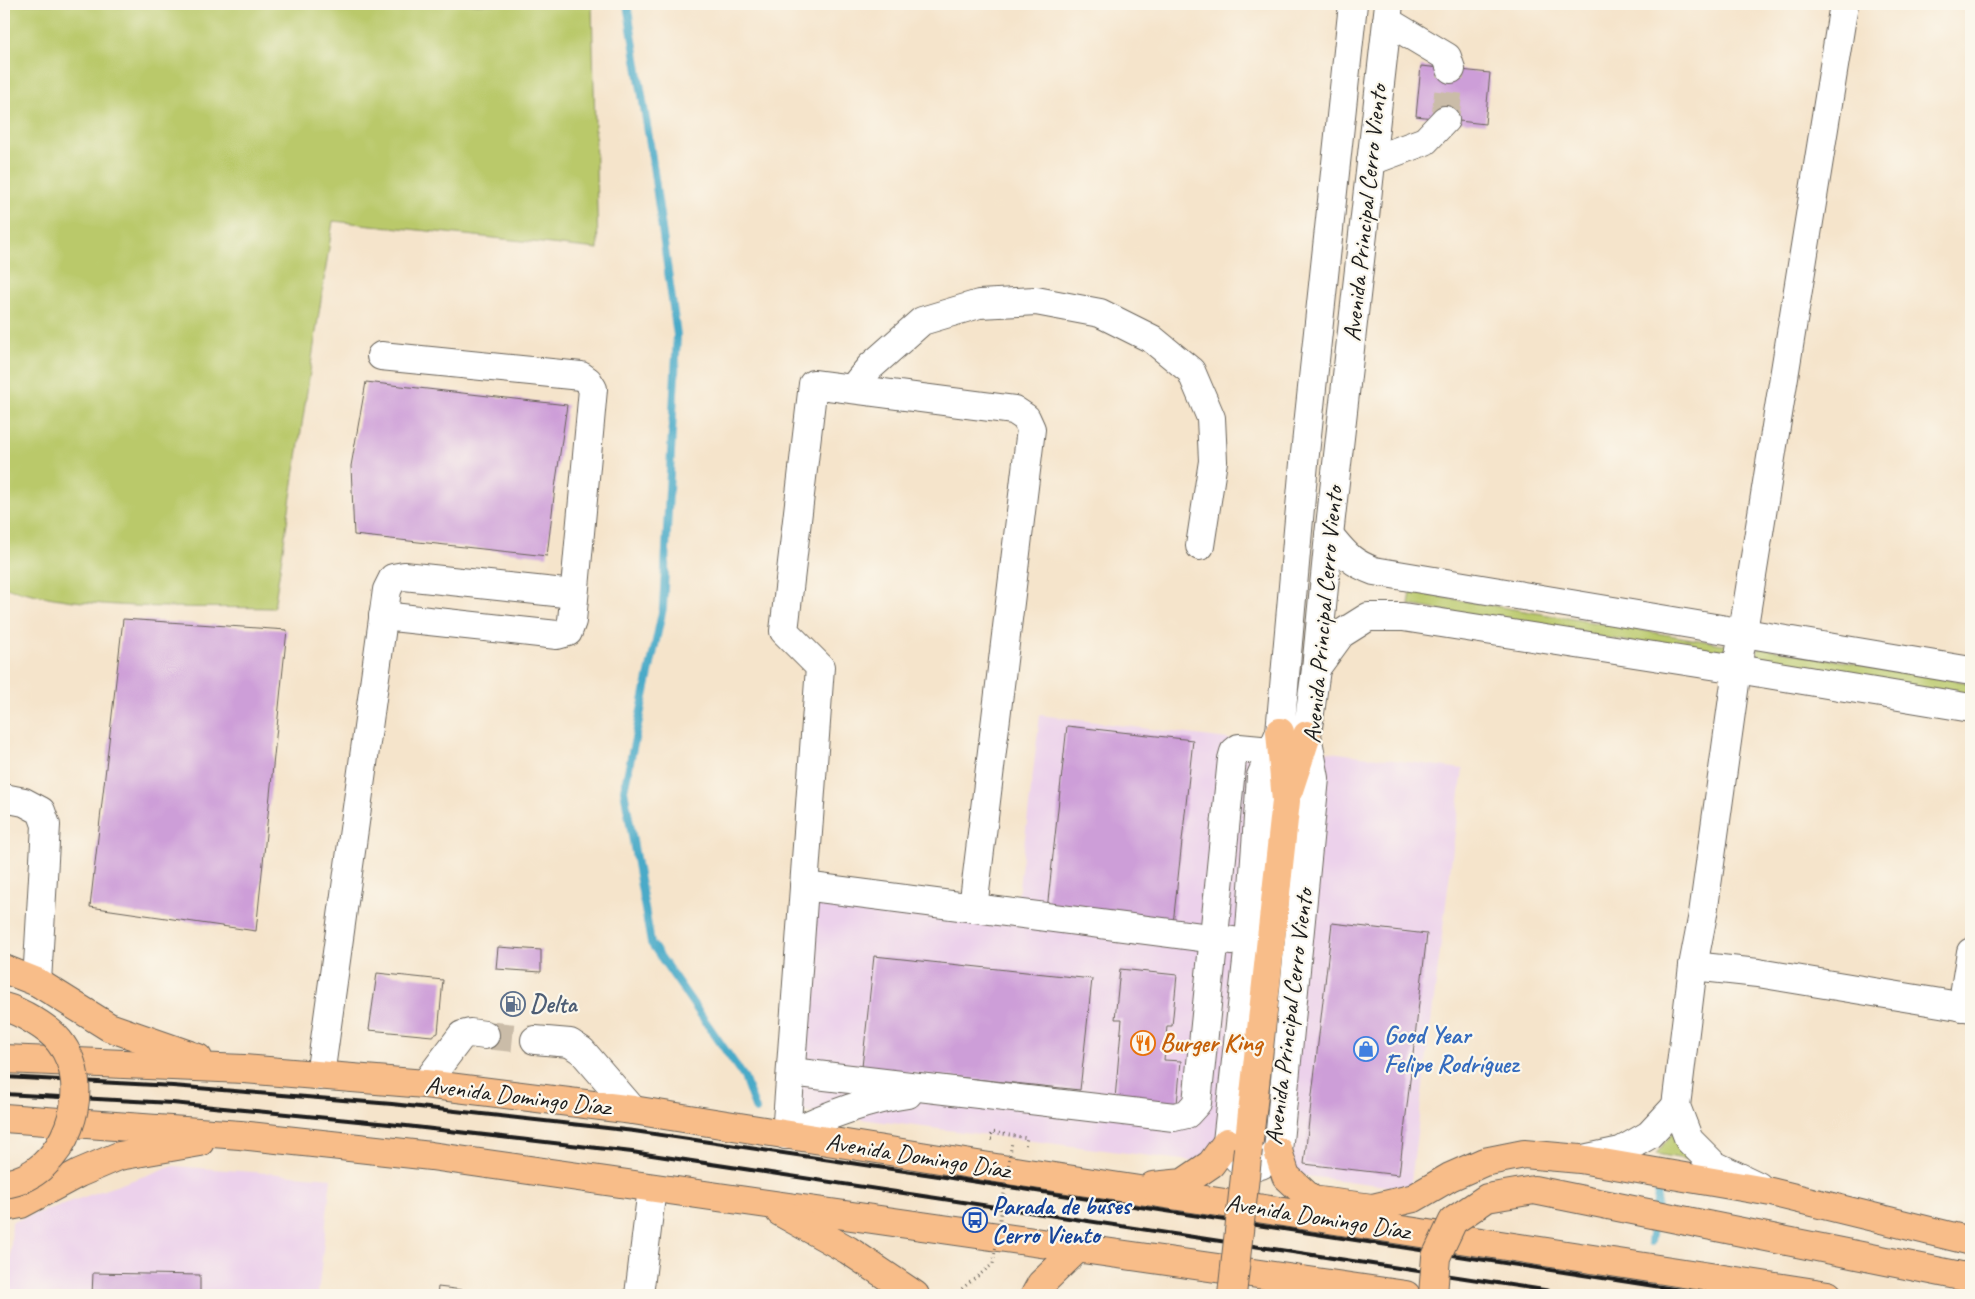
<svg xmlns="http://www.w3.org/2000/svg" width="1975" height="1299" font-family="Caveat,sans-serif">
  <style>
    .built { fill: #ecd1eb }
    .green { fill: #bac96b; stroke: #6b7244 }
    .lines { fill: none; stroke-linecap: round; stroke-linejoin: round }
    .stream { stroke: #49aac8; stroke-width: 8 }
    .building { fill: #cd9ed8 }
    .minor-tunnel { stroke: #cabca8; stroke-width: 28; stroke-dasharray: 28 14; stroke-linecap: butt }
    .minor-casing { stroke: #686259; stroke-width: 30 }
    .major-casing { stroke: #686259; stroke-width: 30 }
    .path { stroke: #686259; stroke-width: 3; stroke-dasharray: 1 4; stroke-linecap: butt }
    .minor { stroke: #fff; stroke-width: 28 }
    .major { stroke: #f8bd89; stroke-width: 28 }
    .rail { stroke: #1c1c1c; stroke-width: 4 }
    .major-bridge-casing { stroke: #686259; stroke-width: 30; stroke-linecap: butt }
    .path-bridge { stroke: #686259; stroke-width: 3; stroke-dasharray: 1 4; stroke-linecap: butt }
    .major-bridge { stroke: #f8bd89; stroke-width: 28 }
    .labels { text-anchor: middle; dominant-baseline: central; stroke-width: 4.5; stroke-linejoin: round; paint-order: stroke }
    .street-label { font-size: 25px; fill: #1c1c1c; stroke: #fbf7ec }
    .service-label { font-size: 25px; font-weight: bold; fill: #4e5e75; stroke: #fbf7ec; text-anchor: start }
    .shop-label { font-size: 25px; font-weight: bold; fill: #366cbe; stroke: #fbf7ec; text-anchor: start }
    .food-label { font-size: 25px; font-weight: bold; fill: #c56008; stroke: #fbf7ec; text-anchor: start }
    .transit-label { font-size: 25px; font-weight: bold; fill: #164399; stroke: #fbf7ec; text-anchor: start }
  </style>
  <rect width="100%" height="100%" fill="#fbf7ec"/>
  <filter id="ink" filterUnits="userSpaceOnUse"><feTurbulence type="fractalNoise" baseFrequency=".02" numOctaves="2"/><feDisplacementMap in="SourceGraphic" scale="10" xChannelSelector="R" yChannelSelector="G"/><feConvolveMatrix kernelMatrix="1 2 1 2 8 2 1 2 1" color-interpolation-filters="sRGB"/></filter>
  <filter id="wash" filterUnits="userSpaceOnUse"><feTurbulence type="fractalNoise" baseFrequency=".0096" numOctaves="4" result="noise"/><feDisplacementMap in="SourceGraphic" scale="20" xChannelSelector="R" yChannelSelector="G"/><feGaussianBlur stdDeviation="1.12" result="paint"/><feColorMatrix in="noise" values="0 0 0 0 0 0 0 0 0 0 0 0 0 0 0 0 0 1.4 0 .05"/><feComposite in="paint" operator="in"/></filter>
  <g filter="url(#wash)">
    <rect width="100%" height="100%" fill="#f5e4cb"/>
    <g class="built">
      <polygon points="1040,715 1463,769 1410,1189 782,1109 810,886 1016,912"/>
      <polygon points="173,1166 331,1178 318,1295 9,1295 12,1222"/>
    </g>
    <g class="green">
      <path d="M4,4H592L598,249L333,221L274,608C185,606 91,612 4,587Z"/>
      <polygon points="1411,592 1729,645 1727,658 1409,605"/>
      <polygon points="1758,647 1971,683 1971,697 1756,661"/>
      <polygon points="1674,1131 1690,1160 1656,1154"/>
    </g>
    <g class="lines">
      <g class="stream">
        <polyline points="627,4 650,144 677,335 663,608 624,790 651,943 744,1077 756,1110"/>
        <polyline points="1651,1242 1660,1180"/>
      </g>
    </g>
    <g id="blocks">
      <g class="building">
        <polygon points="1421,66 1490,73 1485,124 1416,116"/>
        <polygon points="366,382 567,405 555,488 547,556 354,535 351,466"/>
        <polygon points="123,619 287,630 256,931 90,907"/>
        <polygon points="1067,726 1193,740 1173,924 1047,910"/>
        <polygon points="1332,923 1427,934 1399,1175 1304,1164"/>
        <polygon points="498,947 541,950 541,972 496,969"/>
        <polygon points="874,956 1092,979 1080,1090 862,1067"/>
        <polygon points="1120,969 1177,975 1172,1026 1167,1026 1164,1060 1181,1061 1177,1104 1115,1099 1122,1019 1115,1019"/>
        <polygon points="377,973 443,980 438,1033 432,1036 369,1030"/>
        <polygon points="93,1273 200,1275 200,1295 92,1295"/>
        <polygon points="438,1287 497,1294 497,1295 437,1295"/>
      </g>
    </g>
  </g>
  <g filter="url(#ink)">
    <use href="#blocks" fill-opacity="0" stroke="#686259" stroke-width="1"/>
    <g class="lines">
      <g class="minor-tunnel">
        <polyline points="1445,120 1451,69"/>
        <polyline points="485,1035 535,1040"/>
      </g>
      <defs>
        <g id="minor">
          <path d="M1353,4L1304,463L1280,732L1261,776L1249,943L1227,1142C1240,1170 1258,1175 1278,1151L1315,778L1307,735L1316,669L1329,535L1389,4"/>
          <polyline points="1387,21 1447,57 1451,69"/>
          <polyline points="1371,161 1425,141 1445,120"/>
          <polyline points="381,356 581,376 588,381 593,389 572,621 568,632 557,635 383,616"/>
          <polyline points="852,389 870,367 922,321 979,304 1036,301 1100,313 1152,339 1191,371 1211,418 1213,461 1200,546"/>
          <path d="M1329,535C1345,554 1350,562 1374,571L1971,671"/>
          <polyline points="1317,667 1341,634 1368,617 1403,617 1737,669 1971,708"/>
          <polyline points="4,798 24,802 41,811 46,825 37,982"/>
          <polyline points="804,886 1232,941"/>
          <polyline points="1693,966 1758,973 1971,1008"/>
          <polyline points="1962,1007 1971,952"/>
          <polyline points="535,1040 570,1043 582,1051 633,1110"/>
          <polyline points="791,1072 1174,1117 1187,1114 1197,1103 1232,759 1234,752 1239,748 1271,751"/>
          <polyline points="320,1076 387,590 393,578 404,576 574,594"/>
          <polyline points="425,1084 462,1035 470,1033 485,1035"/>
          <polyline points="786,1135 820,667 784,631 813,384 1014,410 1026,418 1031,429 973,908"/>
          <path d="M786,1135C825,1116 865,1100 908,1094"/>
          <polyline points="1583,1159 1621,1151 1649,1135 1676,1106"/>
          <polyline points="1758,1186 1714,1165 1689,1140 1676,1106 1693,966 1703,914 1737,669 1844,4"/>
          <polyline points="639,1295 652,1188"/>
        </g>
        <g id="major">
          <polyline points="1289,790 1307,735"/>
          <polyline points="4,969 37,982 109,1027 198,1058"/>
          <polyline points="4,1059 244,1069 425,1084 633,1110 1021,1172 1828,1295"/>
          <polyline points="4,1118 240,1135 431,1156 1406,1295"/>
          <polyline points="1248,1149 1286,801 1280,732"/>
          <polyline points="1278,1151 1286,1176 1312,1200 1372,1208 1414,1198 1450,1177 1484,1162 1524,1154 1580,1159 1771,1192 1971,1241"/>
          <polyline points="1153,1186 1183,1183 1211,1164 1227,1142"/>
          <polyline points="4,1207 21,1204 79,1173 119,1156 200,1142"/>
          <polyline points="780,1212 848,1250 915,1295"/>
          <polyline points="1687,1221 1971,1278"/>
          <polyline points="1035,1295 1041,1284 1077,1249"/>
        </g>
      </defs>
      <use href="#minor" class="minor-casing"/>
      <use href="#major" class="major-casing"/>
      <polyline class="path" points="992,1139 991,1139 992,1132 1027,1138 1025,1147"/>
      <use href="#minor" class="minor"/>
      <use href="#major" class="major"/>
      <g class="rail">
        <polyline points="4,1077 173,1086 392,1104 634,1131 932,1175 1713,1295"/>
        <polyline points="4,1094 172,1103 389,1124 632,1152 1577,1295"/>
      </g>
      <defs>
        <g id="major-bridge">
          <path d="M4,1007C20,1011 49,1028 59,1041C97,1088 65,1176 4,1184"/>
          <polyline points="1232,1295 1248,1149"/>
          <polyline points="1433,1295 1436,1257 1453,1221 1487,1198 1534,1190 1687,1221"/>
        </g>
      </defs>
      <use href="#major-bridge" class="major-bridge-casing"/>
      <polyline class="path-bridge" points="954,1295 993,1264 1012,1142"/>
      <use href="#major-bridge" class="major-bridge"/>
    </g>
  </g>
  <defs>
    <symbol id="fuel-ring" viewBox="-11 -11 22 22"><circle r="9.5" fill="#fbf7ec" stroke="#5c6f8a" stroke-width="1.5"/><path d="M-5.5-6h7V0h2V4h1.3V-2.5L3-4.5l.8-.8L6-3V5H2.5V1h-1V6h-7ZM-4.2-4.7v3.2H.2V-4.7Z" fill="#5c6f8a"/></symbol>
    <symbol id="restaurant-ring" viewBox="-11 -11 22 22"><circle r="9.5" fill="#fbf7ec" stroke="#e8710a" stroke-width="1.5"/><path d="M-5-6h1v4h1v-4h1v4h1v-4h1v5L-1.5 .5V6h-2V.5L-5-1ZM5-6V6H3V1.5H1.5Q1.5-4 5-6Z" fill="#e8710a"/></symbol>
    <symbol id="shop-ring" viewBox="-11 -11 22 22"><circle r="9.5" fill="#fbf7ec" stroke="#3f7fe0" stroke-width="1.5"/><path d="M-5-2.5h2.3a2.7 3.5 0 0 1 5.4 0H5L5.5 6h-11ZM-1.5-2.5h3a1.5 2.3 0 0 0-3 0Z" fill="#3f7fe0"/></symbol>
    <symbol id="bus-ring" viewBox="-11 -11 22 22"><circle r="9.5" fill="#fbf7ec" stroke="#1a4fb4" stroke-width="1.5"/><path d="M-5-6H5V4H4V6H2V4H-2V6H-4V4H-5ZM-3.5-4V0h7V-4ZM-3.5 1.2v1.5H-2V1.2ZM2 1.2v1.5H3.5V1.2Z" fill="#1a4fb4"/></symbol>
  </defs>
  <g fill-rule="evenodd">
    <use href="#fuel-ring" x="499" y="990" width="28" height="28"/>
    <use href="#restaurant-ring" x="1129" y="1029" width="28" height="28"/>
    <use href="#shop-ring" x="1352" y="1035" width="28" height="28"/>
    <use href="#bus-ring" x="961" y="1206" width="28" height="28"/>
  </g>
  <g class="labels">
    <g class="street-label">
      <text transform="translate(1365 213) rotate(-84)">Avenida Principal Cerro Viento</text>
      <text transform="translate(1323 615) rotate(-85)">Avenida Principal Cerro Viento</text>
      <text transform="translate(1289 1017) rotate(-83)">Avenida Principal Cerro Viento</text>
      <text transform="translate(518 1096) rotate(7)">Avenida Domingo Díaz</text>
      <text transform="translate(918 1156) rotate(9)">Avenida Domingo Díaz</text>
      <text transform="translate(1318 1217) rotate(9)">Avenida Domingo Díaz</text>
    </g>
    <g class="service-label">
      <text x="530" y="1004">Delta</text>
    </g>
    <g class="shop-label">
      <text x="1384" y="1035">Good Year<tspan x="1384" dy="29">Felipe Rodríguez</tspan></text>
    </g>
    <g class="food-label">
      <text x="1160" y="1043">Burger King</text>
    </g>
    <g class="transit-label">
      <text x="992" y="1206">Parada de buses<tspan x="992" dy="29">Cerro Viento</tspan></text>
    </g>
  </g>
  <rect width="1975" height="1299" fill="none" stroke="#fbf7ec" stroke-width="20"/>
</svg>
